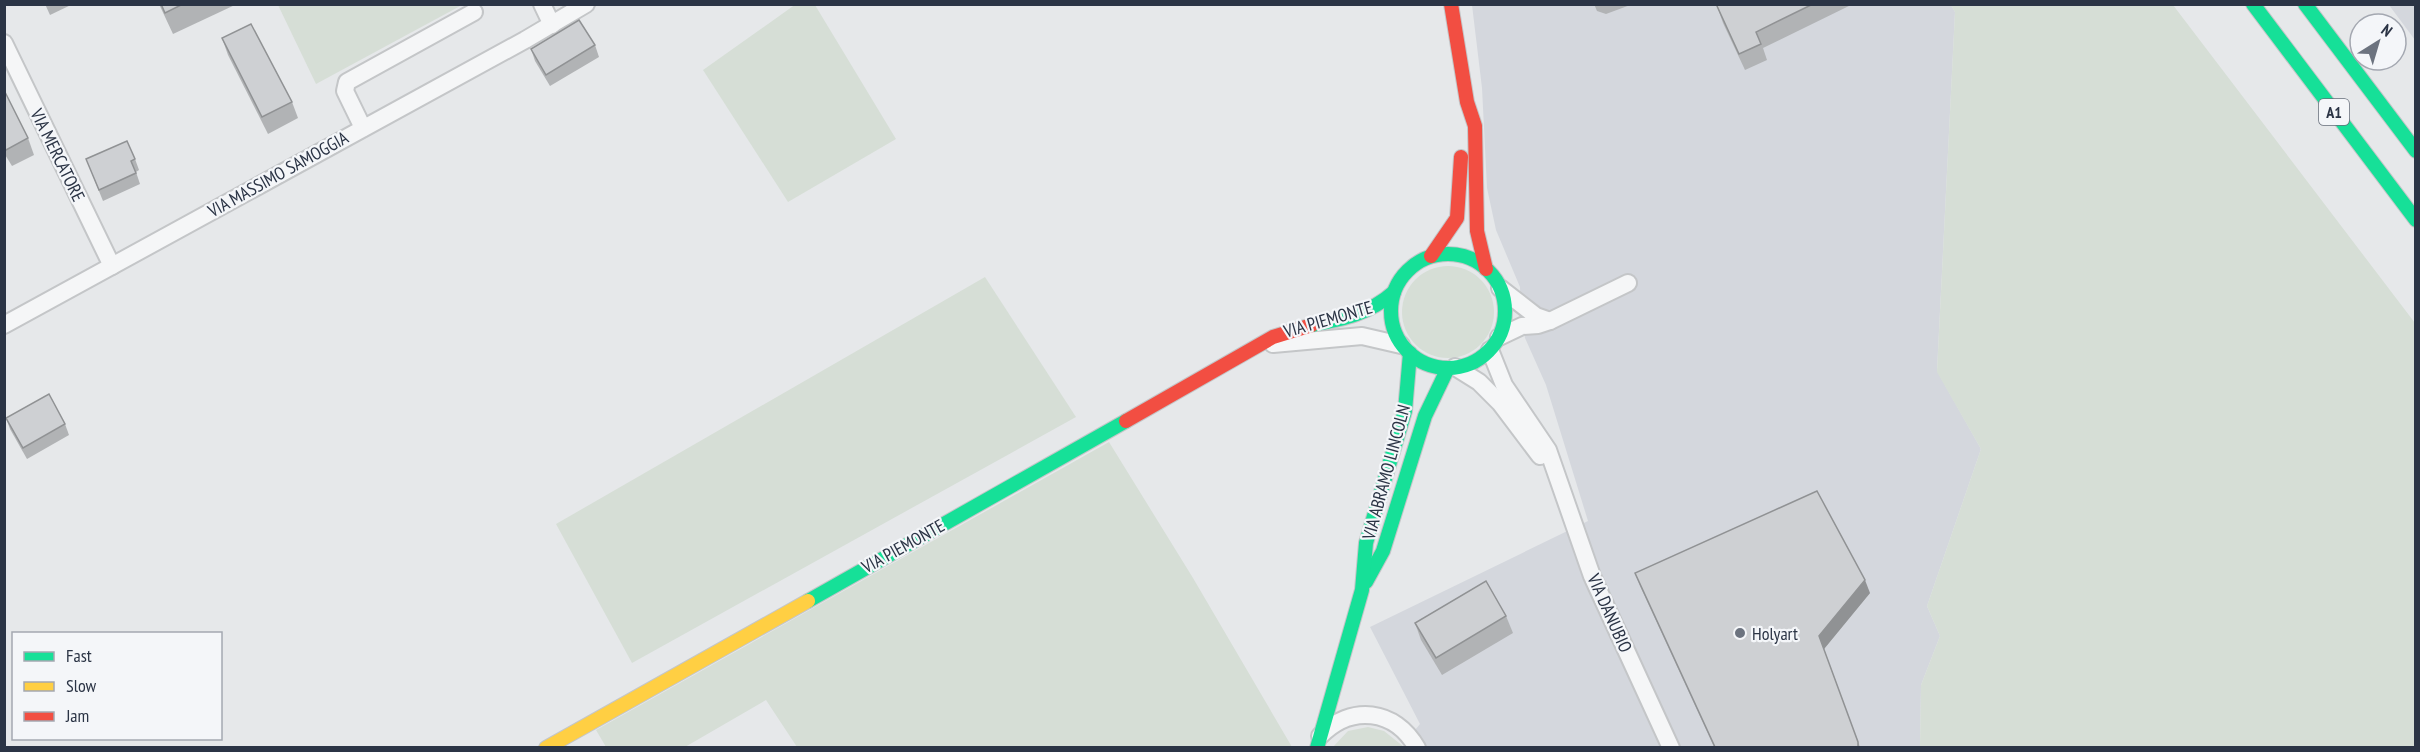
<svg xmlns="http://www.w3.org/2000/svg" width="2420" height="752" font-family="'PT Sans Narrow',sans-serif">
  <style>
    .built { fill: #d4d7dd }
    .green { fill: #d6ded6 }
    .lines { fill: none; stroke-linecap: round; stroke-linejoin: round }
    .street-casing { stroke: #c4c6c8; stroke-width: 20 }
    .fast-casing { stroke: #c4c6c8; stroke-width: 16 }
    .slow-casing { stroke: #c4c6c8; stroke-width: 16 }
    .jam-casing { stroke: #c4c6c8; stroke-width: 16 }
    .street { stroke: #f5f6f7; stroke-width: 16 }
    .fast { stroke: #16e098; stroke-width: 14 }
    .slow { stroke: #ffcf43; stroke-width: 14 }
    .jam { stroke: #f24e42; stroke-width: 14 }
    .wall { fill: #b1b3b5 }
    .shaded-wall { fill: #909294 }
    .building { fill: #ced0d3; stroke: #909294; stroke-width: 1.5 }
    .poi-dot { fill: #6c737f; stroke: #f4f6f9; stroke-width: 2 }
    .labels { text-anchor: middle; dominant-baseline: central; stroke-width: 4.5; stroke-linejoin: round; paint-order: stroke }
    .shield { fill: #f4f6f9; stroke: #676e7b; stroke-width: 1.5 }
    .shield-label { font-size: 16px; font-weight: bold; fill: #2b3445 }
    .street-label { font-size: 18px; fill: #2b3445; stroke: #f4f6f9 }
    .poi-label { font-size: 18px; fill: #2b3445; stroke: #f4f6f9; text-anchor: start }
  </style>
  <rect width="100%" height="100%" fill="#e6e8ea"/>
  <g class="built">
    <polygon points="1472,5 1951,5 1955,12 1937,371 1981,449 1927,606 1940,636 1921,685 1920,747 1417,747 1410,736 1420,724 1370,627 1588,521 1546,385 1525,338 1521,317 1520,287 1496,230 1487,188 1482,88"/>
    <polygon points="2389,5 2415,5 2415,40"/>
  </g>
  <g class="green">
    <polygon points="796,4 815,5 896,139 788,202 703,70"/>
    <polygon points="278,5 462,5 316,84"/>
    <polygon points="1951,5 2173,5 2415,323 2415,747 1920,747 1921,685 1940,636 1927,606 1981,449 1937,372 1955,12"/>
    <circle cx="1448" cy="312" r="46"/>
    <polygon points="985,277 1076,417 632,663 556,524"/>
    <polygon points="1109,442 1193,578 1292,747 797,747 766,700 685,747 606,747 596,730"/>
    <polygon points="1368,727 1384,731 1404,747 1333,747 1348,731"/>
  </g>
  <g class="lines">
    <defs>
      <g id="street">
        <polyline points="542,4 552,25"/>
        <polyline points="4,43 112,266"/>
        <polyline points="363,128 345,91 347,82 474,12"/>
        <polyline points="1500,288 1536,316 1550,321"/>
        <polyline points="4,325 525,40 586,4"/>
        <polyline points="1499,337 1522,326 1538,325 1550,321 1628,283"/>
        <polyline points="1273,344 1362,336 1401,345"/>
        <polyline points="1490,350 1504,385 1548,450 1592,576 1671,748"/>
        <polyline points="1455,367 1479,382 1500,403 1540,456"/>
        <path d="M1320,736C1351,704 1395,709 1417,748"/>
      </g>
      <g id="fast">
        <polyline points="2253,4 2416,220"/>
        <polyline points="2305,4 2416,151"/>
        <circle cx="1448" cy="311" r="57"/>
        <path d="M1312,325C1344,319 1369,314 1394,292"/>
        <polyline points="1366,582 1383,551 1425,416 1448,368"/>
        <polyline points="808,601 1126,421"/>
        <polyline points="1317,748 1362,590 1366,543 1405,411 1410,353"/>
      </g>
      <polyline id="slow" points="546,748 808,601"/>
      <g id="jam">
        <polyline points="1451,4 1467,102 1475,126 1477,231 1486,269"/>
        <polyline points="1431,256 1457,218 1461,157"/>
        <polyline points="1126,421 1273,337 1312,325"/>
      </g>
    </defs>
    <use href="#street" class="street-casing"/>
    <use href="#fast" class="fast-casing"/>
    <use href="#slow" class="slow-casing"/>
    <use href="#jam" class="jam-casing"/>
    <use href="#street" class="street"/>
    <use href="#fast" class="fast"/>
    <use href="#slow" class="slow"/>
    <use href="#jam" class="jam"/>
  </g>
  <g class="wall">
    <polygon points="45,4 73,4 50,15"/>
    <polygon points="159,4 237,4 173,34"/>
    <polygon points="1594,4 1633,4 1606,14 1597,11"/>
    <polygon points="1720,4 1853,4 1763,48 1767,60 1745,70 1723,23 1717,6"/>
    <polygon points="222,38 292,102 298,118 268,134 228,55"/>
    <polygon points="595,45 599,57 550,86 535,61 531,49"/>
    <polygon points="4,90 28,138 34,155 12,166 4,153"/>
    <polygon points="86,159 135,159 139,170 136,172 140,184 103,201"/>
    <polygon points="6,418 65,424 69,435 27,459 10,429"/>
    <polygon points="1635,573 1870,593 1824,649 1860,747 1714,747 1640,586"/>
    <polygon points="1506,616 1513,633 1442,675 1421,640 1415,623"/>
  </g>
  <polygon class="shaded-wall" points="1865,580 1870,593 1824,649 1819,636"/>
  <g class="building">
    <polygon points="161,4 183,4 165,13"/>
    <polygon points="1720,4 1813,4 1756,32 1761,44 1739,54 1717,6"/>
    <polygon points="579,20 595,45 546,75 531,49"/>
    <polygon points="251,24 292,102 262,117 222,38"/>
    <polygon points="4,90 28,138 6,150 4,147"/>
    <polygon points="127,141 135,159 131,161 136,173 99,190 86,159"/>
    <polygon points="49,394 65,424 23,448 6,418"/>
    <polygon points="1817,491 1865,580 1819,636 1858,742 1858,747 1715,747 1635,573"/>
    <polygon points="1486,581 1506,616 1436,658 1415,623"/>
  </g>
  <circle class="poi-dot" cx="1740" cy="633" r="6"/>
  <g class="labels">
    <rect class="shield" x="2319" y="99" width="30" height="26" rx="4.5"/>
    <g class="shield-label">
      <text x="2334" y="112">A1</text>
    </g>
    <g class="street-label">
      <text transform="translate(58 155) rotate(64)">VIA MERCATORE</text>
      <text transform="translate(278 174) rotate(-29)">VIA MASSIMO SAMOGGIA</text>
      <text transform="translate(1328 319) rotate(-16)">VIA PIEMONTE</text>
      <text transform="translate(1386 472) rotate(-75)">VIA ABRAMO LINCOLN</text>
      <text transform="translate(903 546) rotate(-29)">VIA PIEMONTE</text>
      <text transform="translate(1610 613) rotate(66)">VIA DANUBIO</text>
    </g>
    <g class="poi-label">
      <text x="1752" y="633">Holyart</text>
    </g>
  </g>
  <rect width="2420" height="752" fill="none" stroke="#2b3445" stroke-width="12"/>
  <rect x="12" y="632" width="210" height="108" fill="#f4f6f9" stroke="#a4a8b1" stroke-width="1.5"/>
  <rect x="24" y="652" width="30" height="9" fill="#16e098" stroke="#a4a8b1" stroke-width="1.5"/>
  <text x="66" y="662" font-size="18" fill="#2b3445">Fast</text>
  <rect x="24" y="682" width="30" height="9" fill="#ffcf43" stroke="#a4a8b1" stroke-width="1.5"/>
  <text x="66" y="692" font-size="18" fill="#2b3445">Slow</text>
  <rect x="24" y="712" width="30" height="9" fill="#f24e42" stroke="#a4a8b1" stroke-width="1.5"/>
  <text x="66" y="722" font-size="18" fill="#2b3445">Jam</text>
  <g transform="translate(2378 42) rotate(37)"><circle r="28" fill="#f4f6f9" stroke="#a4a8b1" stroke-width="1.5"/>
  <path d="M0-4.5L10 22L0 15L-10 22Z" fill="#6c737f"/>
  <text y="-9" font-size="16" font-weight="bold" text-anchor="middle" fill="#2b3445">N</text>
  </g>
</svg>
